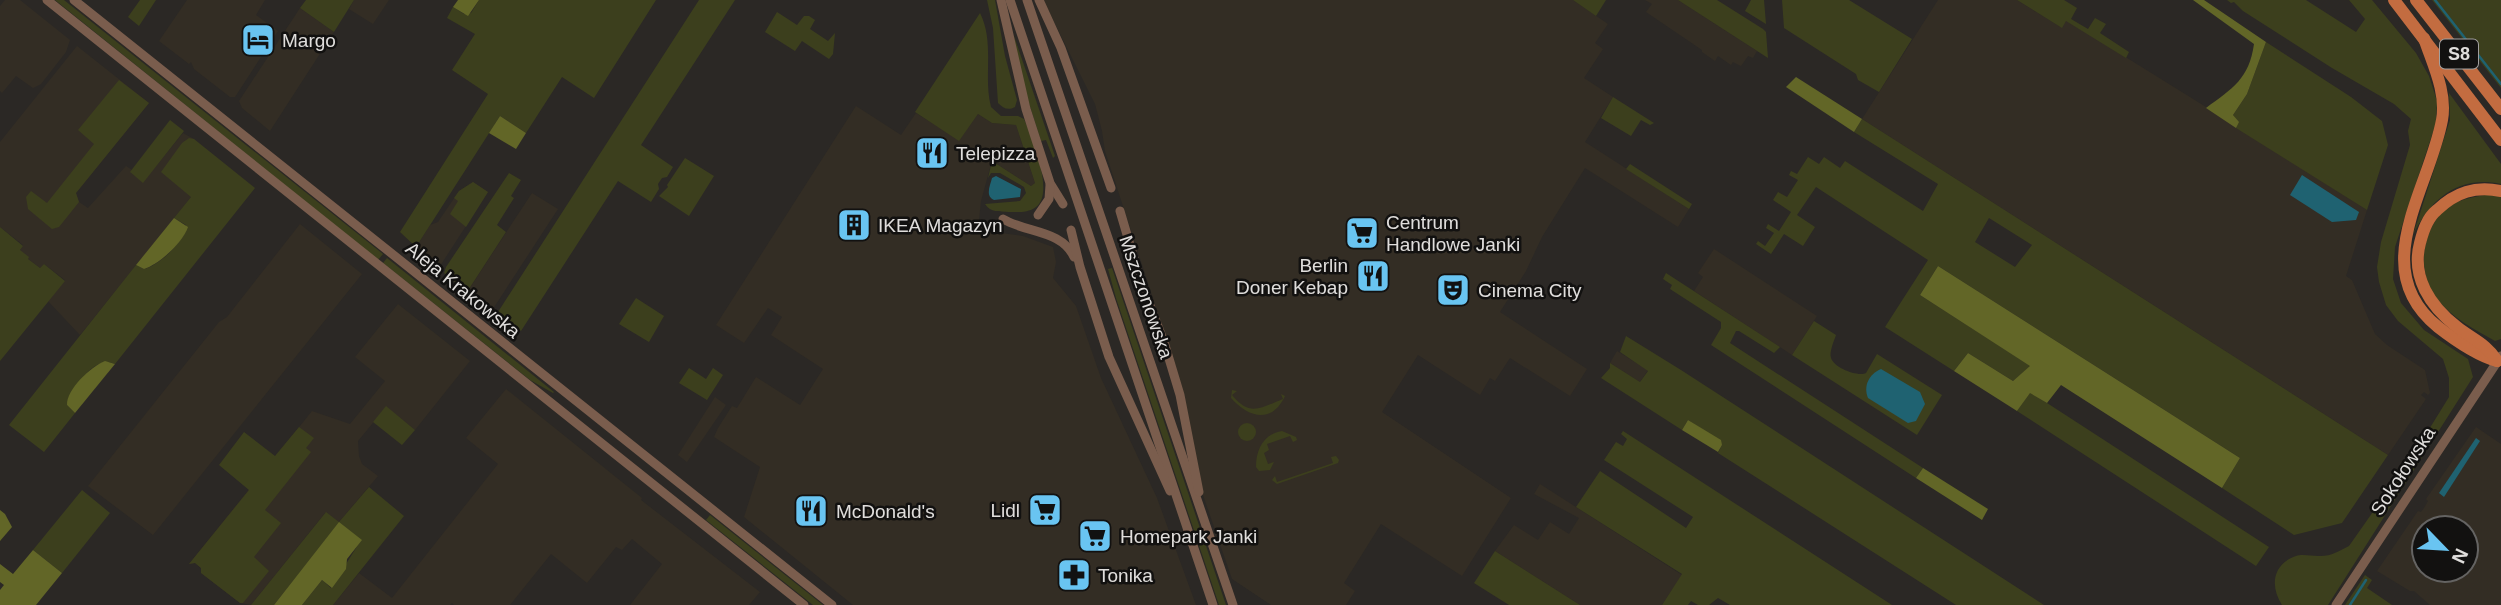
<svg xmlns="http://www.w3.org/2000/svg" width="2501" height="605" font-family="Arial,sans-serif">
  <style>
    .built { fill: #332d24; fill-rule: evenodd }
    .green { fill: #3c3f1d; fill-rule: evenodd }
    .forest { fill: #626627 }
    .water { fill: #1f6271 }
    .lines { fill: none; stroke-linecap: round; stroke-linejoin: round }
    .stream { stroke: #1f6271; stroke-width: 2.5 }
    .secondary { stroke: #7a5d4d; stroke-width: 9 }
    .highway { stroke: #c36c40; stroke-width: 12 }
    .labels { text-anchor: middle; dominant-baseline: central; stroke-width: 5; stroke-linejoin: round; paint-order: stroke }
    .shield { fill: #121110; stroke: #a2a09f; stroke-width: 2 }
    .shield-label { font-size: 18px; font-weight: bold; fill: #e0dedc }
    .poi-label { font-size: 19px; fill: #e0dedc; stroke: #121110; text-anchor: start }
    .street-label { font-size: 19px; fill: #e0dedc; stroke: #121110 }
  </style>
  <rect width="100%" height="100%" fill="#2b2825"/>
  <g class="built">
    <polygon points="5,0 20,0 70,40 66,52 41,84 33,88 16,76 2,93 0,91 0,6"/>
    <polygon points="187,0 265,0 256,15 278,31 235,97 230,97 194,69 191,62 189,64 159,41"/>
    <polygon points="354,0 389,0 373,24 349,9"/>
    <polygon points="1043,0 1573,0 1608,24 1595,43 1603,49 1584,78 1613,97 1585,142 1689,209 1678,227 1585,168 1542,237 1526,271 1500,312 1587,369 1570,396 1510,358 1495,381 1490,378 1480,395 1418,355 1382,412 1511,498 1462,576 1381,524 1344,583 1355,591 1346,605 1271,605 1232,579 1203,495 1180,381 1105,151 1102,131 1095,104"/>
    <polygon points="1645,0 1678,0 1757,51 1753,58 1748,56 1741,66 1733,62 1731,65 1718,56 1715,61 1702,52 1702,50 1646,12 1652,4"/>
    <polygon points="1938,0 2017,0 2061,27 2066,20 2243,130 2367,210 2346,276 2352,280 2375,334 2387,345 2425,370 2430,393 2428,395 2424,392 2421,395 2426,399 2388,455 1862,119"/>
    <polygon points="300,8 334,32 270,131 242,108 239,101"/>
    <polygon points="77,46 149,103 76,193 79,202 88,208 126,166 132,170 131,173 143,182 183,133 194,139 191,197 80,335 48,301 65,280 44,264 40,268 28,259 20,250 23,245 0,227 0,142"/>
    <polygon points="856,106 901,135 916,113 959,140 978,114 992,123 1016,125 1035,183 1031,186 992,161 981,201 978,230 1023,236 1053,247 1056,262 1053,278 1076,306 1101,378 1157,498 1196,605 853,605 744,517 760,467 714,437 718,428 732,406 737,408 756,377 800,405 823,369 771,335 782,317 768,308 744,343 716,325"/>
    <polygon points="473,182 488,192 440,266 416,247 430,225 438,222 459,191"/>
    <polygon points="532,193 558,209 491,312 483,305 479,297 469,289"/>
    <polygon points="300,224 362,274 153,535 88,486 219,322 227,317"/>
    <polygon points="1714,249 1817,316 1792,355 1694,291 1703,277 1698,273"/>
    <polygon points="398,304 470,361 415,430 386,407 358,441 359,456 362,464 378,476 339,522 325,513 251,605 240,603 201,573 201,568 195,563 189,564 312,411 350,424 385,381 355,357"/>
    <polygon points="1617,351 1648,370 1640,382 1610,363"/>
    <polygon points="506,389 642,498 641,500 760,592 749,605 630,605 662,564 632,539 622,550 616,547 587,583 551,554 510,605 454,605 452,603 450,605 333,605 359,573 392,598 498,464 466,438"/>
    <polygon points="715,397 726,405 687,462 678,455"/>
    <path d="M2476,427L2501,444V605H2430L2414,591H2410L2377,571L2418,511L2421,512L2424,508L2428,501L2426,499ZM2424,528H2466V570H2424Z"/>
    <polygon points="1540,484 1682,575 1662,605 1580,605 1495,551 1514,525 1538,540 1550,522 1569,534 1579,518 1534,494"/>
  </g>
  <g class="green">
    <polygon points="55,0 64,0 383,254 378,260"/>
    <polygon points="140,0 156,0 139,26 128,17"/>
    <polygon points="306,0 354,0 334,32 300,8"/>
    <polygon points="479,0 656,0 594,98 562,77 526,133 500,116 416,247 400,232 488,94 452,70 475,34 447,18 453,7 464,14 471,13"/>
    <polygon points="699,0 735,0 641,145 673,167 667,177 662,178 658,184 659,189 651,202 618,181 521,331 498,312"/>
    <path d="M987,0H995L1005,56L1017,100L1015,107C1008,111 1003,108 998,103L993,28Z"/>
    <polygon points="1573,0 1606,0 1596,16"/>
    <polygon points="1678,0 1717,0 1763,29 1766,32 1768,58"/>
    <polygon points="1751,0 1764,0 1766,24 1745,11"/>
    <polygon points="1782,0 1849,0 1912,39 1879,92 1858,80 1856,74 1784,28"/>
    <polygon points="2017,0 2064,0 2077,8 2071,19 2088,29 2095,18 2106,24 2100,33 2129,52 2126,58 2066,21 2062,28"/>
    <path d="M2227,0H2306L2356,32L2365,19L2349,0H2372L2416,53L2429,76L2437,101L2436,123L2395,247L2393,279L2401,303L2424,330L2468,359L2473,377L2328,605H2282C2270,587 2272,564 2296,556C2302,554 2311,556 2318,556C2330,557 2339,551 2349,546L2415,452L2449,397V378L2443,359L2398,321L2386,305L2379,282L2377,267L2381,242L2410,145L2408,131L2411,119L2394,104L2332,68L2243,11L2234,2L2231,3Z"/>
    <polygon points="2432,0 2501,0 2501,88"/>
    <polygon points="777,12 797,25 804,16 809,16 815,20 810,29 828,41 835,33 833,54 829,59 802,41 795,51 765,32"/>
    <path d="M980,13C995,43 983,76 991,107L1001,116H1018L1024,119C1032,137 1055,193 1036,207C1028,213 1019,212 1009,212C999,211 991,213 985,204L1020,201L1026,193L1024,187L1000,173H991L988,178L992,161L1031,186L1035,183L1016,125L992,123L978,114L959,141L915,112Z"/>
    <polygon points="1014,36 1055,156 1053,158 1046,140 1041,141 1017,66"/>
    <polygon points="2266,42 2351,97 2382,121 2388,145 2367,210 2236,128 2238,122 2233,115 2247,94"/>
    <polygon points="119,80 149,103 76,193 79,202 59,227 52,229 28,209 26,197 31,191 47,203 94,144 78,130"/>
    <path d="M2449,93L2501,164V184C2458,175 2431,199 2413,235L2450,120Z"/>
    <polygon points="1613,97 1654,123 1650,125 1641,120 1631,136 1601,118"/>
    <path d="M1862,119L2388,455L2342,523L2294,535L2222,488L2240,458L1938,266L1920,295L2031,366L2013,381L1968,353L1954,371L1885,327L1928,260L1816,187L1797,215L1815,227L1803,246L1784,234L1771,254L1756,244L1758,241L1765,246L1774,233L1766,228L1768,224L1779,231L1791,212L1773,200L1778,192L1787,197L1798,180L1789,175L1791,171L1797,174L1808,157L1819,164L1824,157L1840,168L1845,161L1923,211L1938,184L1854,132ZM1989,218L2032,245L2015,267L1975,242Z"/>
    <polygon points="170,120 184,131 143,183 130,172"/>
    <path d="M189,138L194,139L255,188L115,364C93,354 74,389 67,405L75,413L44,452L9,425L136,265L144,269C160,265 185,241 186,225L174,218L191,197L161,172L182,143Z"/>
    <polygon points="685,158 714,176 689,216 659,196 668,187 667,185"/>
    <polygon points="1630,164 1692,204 1689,209 1626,169"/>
    <polygon points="509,173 521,180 511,196 514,198 497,225 506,232 467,292 444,273 446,267"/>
    <polygon points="473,182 488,192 466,227 450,214 458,201 454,198 459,191"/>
    <path d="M2490,194L2501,197V339L2495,341C2474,329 2454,319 2438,300C2416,273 2421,234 2444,210C2456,199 2475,197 2490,194Z"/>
    <polygon points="0,227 23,246 20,250 29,257 28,259 40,268 44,264 65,281 0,361"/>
    <polygon points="387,258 554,392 553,393 530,380 383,263"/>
    <polygon points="1112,268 1226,605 1219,605 1116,298 1108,269"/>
    <polygon points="1666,273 1780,347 1774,353 1739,331 1736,331 1730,343 1923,468 1916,478 1711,345 1721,328 1721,322 1670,289 1672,285 1663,279"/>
    <polygon points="636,298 664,316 649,342 619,324"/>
    <path d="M1814,321L1836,335C1834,341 1829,352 1831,358C1834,368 1858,377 1866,373L1877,354L1942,395L1917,435L1792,355Z"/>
    <polygon points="1626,336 1681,370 2044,605 1956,605 1718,453 1722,445 1717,439 1688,420 1682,430 1601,378 1610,368 1610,363 1640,382 1648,371 1620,352"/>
    <polygon points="689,368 706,379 713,368 723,375 707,400 679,383"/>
    <path d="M1232,390L1237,391L1232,395C1250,417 1260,408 1283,399L1281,394L1285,396C1272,424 1249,418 1231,398Z"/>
    <polygon points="2030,392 2269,547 2256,566 2017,411"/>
    <polygon points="386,406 415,430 402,445 373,422"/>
    <circle cx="1247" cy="432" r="9"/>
    <polygon points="299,427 314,438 306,448 311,452 265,510 281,523 254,557 269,571 243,603 240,603 201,573 201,568 195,563 189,564 249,490 219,465 244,432 275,456"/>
    <path d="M1282,431L1296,437L1297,440L1293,442L1290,436L1267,444L1269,450L1264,453L1268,464L1274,462L1270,470L1259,471L1256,467C1256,449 1264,434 1282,431Z"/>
    <polygon points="1623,431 1892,605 1730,605 1718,598 1709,605 1698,605 1691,601 1688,605 1662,605 1682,574 1576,507 1600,471 1686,528 1693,517 1604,460 1616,442 1623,446 1627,439 1621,434"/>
    <polygon points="1336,456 1339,460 1338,463 1277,484 1272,480 1275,476 1277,482 1333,463 1331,457"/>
    <polygon points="369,487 404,516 333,605 302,605 322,580 331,588 361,540 339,523 274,605 251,605 326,512 339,522"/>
    <polygon points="82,490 110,513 62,573 33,550"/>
    <polygon points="710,515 823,605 813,605 706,520"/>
    <polygon points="1495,551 1580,605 1509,605 1474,583"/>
    <polygon points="2365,575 2372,580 2367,588 2392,605 2345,605"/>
  </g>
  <g class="forest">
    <polygon points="458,0 479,0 468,16 453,7"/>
    <path d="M2193,0H2204L2266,42L2247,94L2233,115L2239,122L2236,128L2206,108C2233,88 2249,79 2254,44Z"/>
    <polygon points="1796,77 1862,119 1854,132 1786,87"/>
    <polygon points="500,116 526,133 516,149 489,133"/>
    <path d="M174,218L188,227C183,242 160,264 144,269L136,265Z"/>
    <polygon points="1938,266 2240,458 2222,488 2061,385 2047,403 2030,393 2017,411 1954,371 1968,353 2013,381 2030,366 1920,295"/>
    <path d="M105,361L115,364L75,413L67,405C66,390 91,366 105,361Z"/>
    <polygon points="1688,420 1721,440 1722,445 1718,452 1682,430"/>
    <polygon points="1923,468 1988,509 1982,520 1916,478"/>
    <polygon points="0,510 5,514 12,527 0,541"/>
    <polygon points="339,522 362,540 347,559 346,569 332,588 322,580 302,605 274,605"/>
    <polygon points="33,550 62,573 36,605 0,605 0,590 4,585 0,582 0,564 13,574"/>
  </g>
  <g class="water">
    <polygon points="2302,175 2359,212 2356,220 2332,222 2290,195"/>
    <path d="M996,176L1021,189L1020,197L994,200C985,196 990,186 992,178Z"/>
    <path d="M1881,369L1920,392L1925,404L1916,421L1908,423L1868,398C1863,386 1869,374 1881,369Z"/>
    <polygon points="2476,438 2480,441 2444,497 2439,493"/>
  </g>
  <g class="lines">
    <g class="stream">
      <polyline points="2435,0 2501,84"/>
      <polyline points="2350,605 2366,580"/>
    </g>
    <g class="secondary">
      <polyline points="47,0 804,605"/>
      <polyline points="74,0 832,605"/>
      <polyline points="1001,0 1026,109 1050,183 1063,204"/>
      <polyline points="1010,0 1213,605"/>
      <polyline points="1027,0 1233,605"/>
      <polyline points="1039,0 1061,48 1111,188"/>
      <polyline points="1120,211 1141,282 1164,342 1180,395 1199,492"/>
      <polyline points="1038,215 1049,199 1050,185"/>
      <path d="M1003,219C1026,233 1062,230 1074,257"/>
      <polyline points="1071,230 1080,267 1109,357 1170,491"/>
      <polyline points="2336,605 2501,356"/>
    </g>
    <g class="highway">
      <polyline points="2394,0 2501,140"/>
      <polyline points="2416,0 2501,109"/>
      <path d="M2424,38C2433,65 2447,92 2442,120C2429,190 2366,269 2438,327C2456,341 2476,355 2497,361"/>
      <path d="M2497,361C2487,344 2472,339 2457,327C2430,306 2411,277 2420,243C2423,231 2427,218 2437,210C2456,192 2475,186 2501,191"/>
    </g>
  </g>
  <defs>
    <symbol id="hotel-square" viewBox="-11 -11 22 22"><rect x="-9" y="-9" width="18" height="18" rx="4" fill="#69c4f1" stroke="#121110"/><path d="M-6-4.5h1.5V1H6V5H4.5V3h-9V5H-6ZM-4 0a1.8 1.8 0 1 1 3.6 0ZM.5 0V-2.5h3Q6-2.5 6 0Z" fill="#111"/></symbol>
    <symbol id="restaurant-square" viewBox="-11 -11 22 22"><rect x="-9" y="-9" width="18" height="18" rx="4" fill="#69c4f1" stroke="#121110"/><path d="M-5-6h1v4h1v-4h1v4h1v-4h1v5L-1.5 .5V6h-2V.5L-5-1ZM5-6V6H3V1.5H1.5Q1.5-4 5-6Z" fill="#111"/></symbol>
    <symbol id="building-square" viewBox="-11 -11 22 22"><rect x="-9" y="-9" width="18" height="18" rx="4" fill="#69c4f1" stroke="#121110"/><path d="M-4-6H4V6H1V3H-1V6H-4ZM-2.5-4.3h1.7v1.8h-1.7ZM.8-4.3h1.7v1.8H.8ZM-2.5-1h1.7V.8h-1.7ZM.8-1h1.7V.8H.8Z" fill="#111"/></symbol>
    <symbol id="supermarket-square" viewBox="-11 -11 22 22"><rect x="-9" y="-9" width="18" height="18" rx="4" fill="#69c4f1" stroke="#121110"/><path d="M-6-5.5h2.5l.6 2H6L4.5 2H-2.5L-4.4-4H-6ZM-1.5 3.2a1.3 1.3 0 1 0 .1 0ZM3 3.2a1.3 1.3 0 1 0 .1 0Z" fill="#111"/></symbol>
    <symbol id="theatre-square" viewBox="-11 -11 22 22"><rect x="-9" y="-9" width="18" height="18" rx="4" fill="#69c4f1" stroke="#121110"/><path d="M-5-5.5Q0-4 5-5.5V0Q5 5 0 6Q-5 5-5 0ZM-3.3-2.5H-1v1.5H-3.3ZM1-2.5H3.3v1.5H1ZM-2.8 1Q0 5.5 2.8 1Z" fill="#111"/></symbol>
    <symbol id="pharmacy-square" viewBox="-11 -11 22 22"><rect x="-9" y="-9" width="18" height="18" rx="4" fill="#69c4f1" stroke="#121110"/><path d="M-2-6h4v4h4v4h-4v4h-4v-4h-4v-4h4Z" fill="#111"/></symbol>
  </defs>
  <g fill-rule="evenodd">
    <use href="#hotel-square" x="239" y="21" width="38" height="38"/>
    <use href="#restaurant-square" x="913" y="134" width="38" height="38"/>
    <use href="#building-square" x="835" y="206" width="38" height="38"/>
    <use href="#supermarket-square" x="1343" y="214" width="38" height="38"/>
    <use href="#restaurant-square" x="1354" y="257" width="38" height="38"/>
    <use href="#theatre-square" x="1434" y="271" width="38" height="38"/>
    <use href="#supermarket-square" x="1026" y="491" width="38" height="38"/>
    <use href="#restaurant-square" x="792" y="492" width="38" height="38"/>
    <use href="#supermarket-square" x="1076" y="517" width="38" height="38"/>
    <use href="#pharmacy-square" x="1055" y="556" width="38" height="38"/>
  </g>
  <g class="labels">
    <rect class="shield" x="2440" y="39.5" width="38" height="29" rx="5"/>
    <g class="shield-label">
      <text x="2459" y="54">S8</text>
    </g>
    <g class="poi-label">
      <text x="282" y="40">Margo</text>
      <text x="956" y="153">Telepizza</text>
      <text x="1386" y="222">Centrum<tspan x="1386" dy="22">Handlowe Janki</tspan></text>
      <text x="878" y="225">IKEA Magazyn</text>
      <text x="1348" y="265" text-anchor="end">Berlin<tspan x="1348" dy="22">Doner Kebap</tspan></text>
      <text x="1478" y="290">Cinema City</text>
      <text x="1020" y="510" text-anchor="end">Lidl</text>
      <text x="836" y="511">McDonald's</text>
      <text x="1120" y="536">Homepark Janki</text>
      <text x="1098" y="575">Tonika</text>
    </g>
    <g class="street-label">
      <text transform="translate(463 290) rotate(39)">Aleja Krakowska</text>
      <text transform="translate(1146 297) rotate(71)">Mszczonowska</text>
      <text transform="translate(2403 471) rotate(-57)">Sokołowska</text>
    </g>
  </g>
  <g transform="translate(2445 549) rotate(115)"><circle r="33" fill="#121110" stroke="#646362" stroke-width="2"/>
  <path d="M0-5L12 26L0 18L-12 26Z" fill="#69c4f1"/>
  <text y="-10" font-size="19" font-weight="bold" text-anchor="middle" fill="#e0dedc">N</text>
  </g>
</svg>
